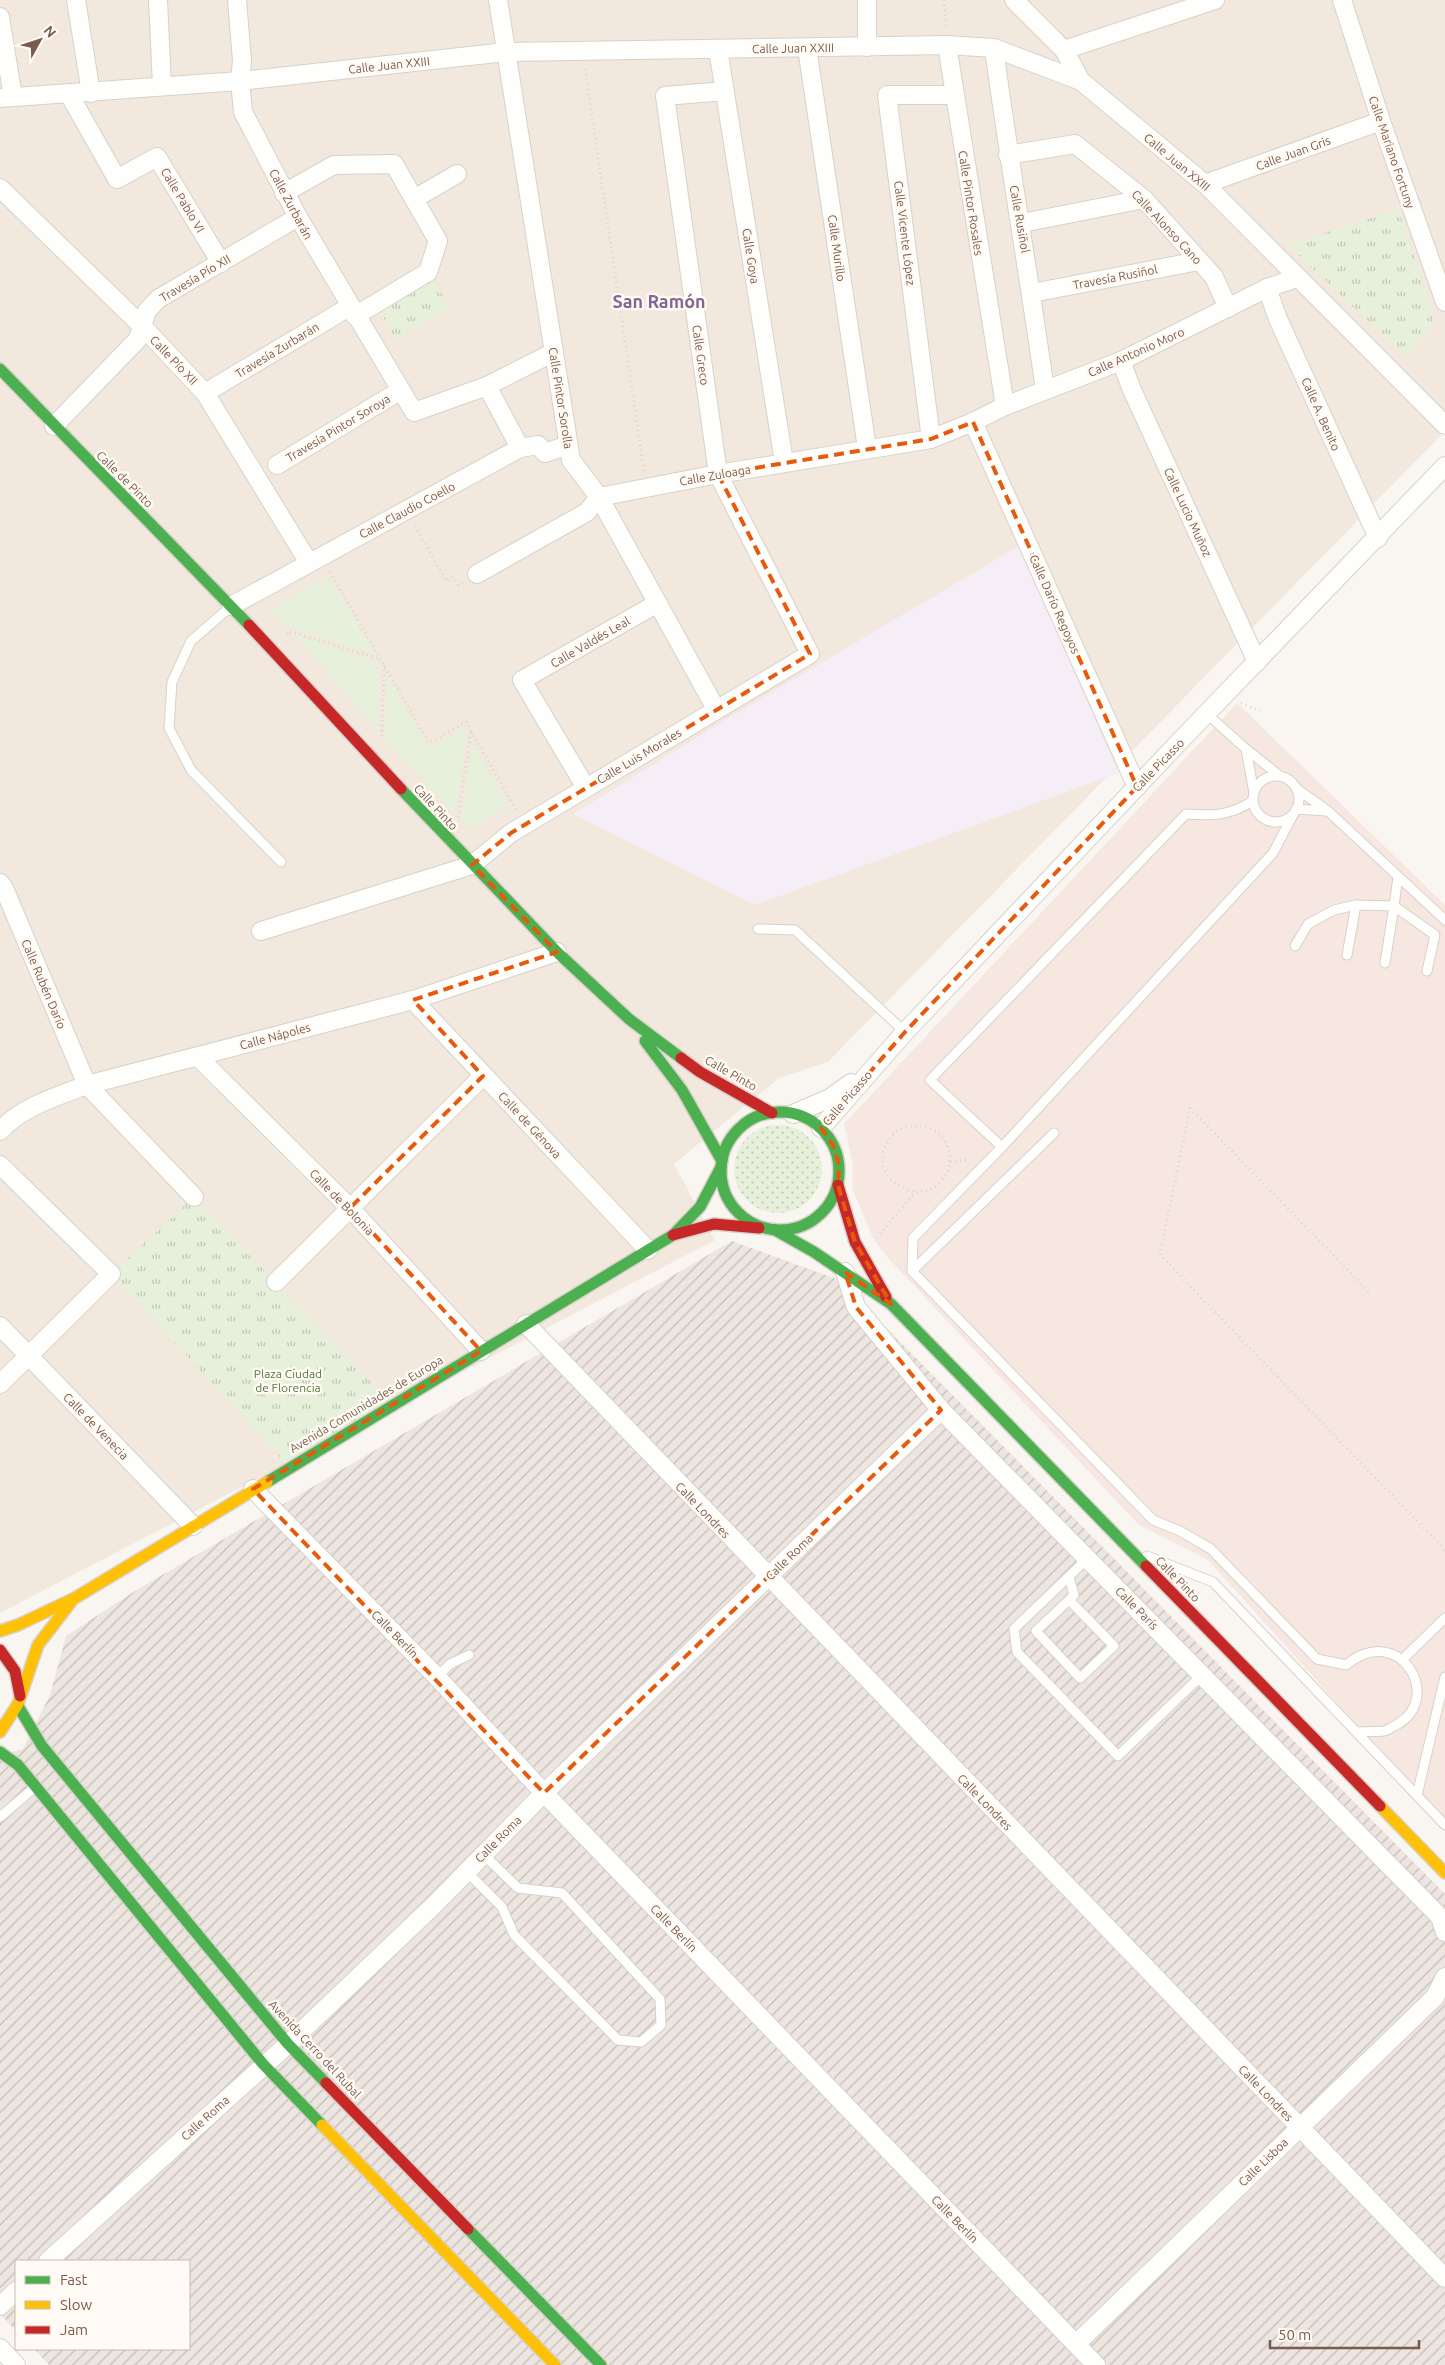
<svg xmlns="http://www.w3.org/2000/svg" width="1445" height="2365" font-family="Ubuntu,sans-serif">
  <style>
    .residential { fill: #f2e8de }
    .commercial { fill: #f6e8e1 }
    .industrial { fill: url(#industrial-furrows) }
    .education { fill: #f6eef6 }
    .grass { fill: url(#grass-dots) }
    .park { fill: url(#park-tufts) }
    .garden { fill: #e7f0db }
    .lines { fill: none; stroke-linecap: round; stroke-linejoin: round }
    .lane-casing { stroke: #d7d1cb; stroke-width: 11 }
    .street-casing { stroke: #d7d1cb; stroke-width: 20 }
    .fast-casing { stroke: #d9d2cb; stroke-width: 14 }
    .slow-casing { stroke: #d9d2cb; stroke-width: 14 }
    .jam-casing { stroke: #d9d2cb; stroke-width: 14 }
    .path { stroke: #dcd5d0; stroke-width: 3; stroke-dasharray: 1 4; stroke-linecap: butt }
    .lane { stroke: #fefefd; stroke-width: 9 }
    .street { stroke: #fefefd; stroke-width: 18 }
    .fast { stroke: #4caf50; stroke-width: 11 }
    .slow { stroke: #ffc107; stroke-width: 11 }
    .jam { stroke: #c62828; stroke-width: 11 }
    .marked { fill: none; stroke: #e8590c; stroke-width: 4; stroke-dasharray: 10 6; stroke-linejoin: round }
    .labels { text-anchor: middle; dominant-baseline: central; stroke-width: 5; stroke-linejoin: round; paint-order: stroke }
    .street-label { font-size: 12px; fill: #7a5c4d; stroke: #fffaf3 }
    .park-label { font-size: 12px; fill: #537a41; stroke: #fffaf3 }
    .district-label { font-size: 18px; font-weight: bold; fill: #846695; stroke: #fffaf3 }
  </style>
  <defs>
    <pattern id="industrial-furrows" width="10" height="10" patternUnits="userSpaceOnUse" patternTransform="scale(1.25)"><rect width="10" height="10" fill="#ede5e0"/><path d="M-1 1l2-2M0 10L10 0M9 11l2-2" fill="none" stroke="#c5bdb8"/></pattern>
    <pattern id="grass-dots" width="8" height="8" patternUnits="userSpaceOnUse" patternTransform="scale(1.25)"><rect width="8" height="8" fill="#e7f0db"/><path d="M2 2h.1M6 6h.1" fill="none" stroke="#c0c6b4" stroke-width="1.8" stroke-linecap="round"/></pattern>
    <pattern id="park-tufts" width="24" height="20" patternUnits="userSpaceOnUse" patternTransform="scale(1.25)"><rect width="24" height="20" fill="#e7f0db"/><path d="M3 7l-1-3M5 7V3M7 7l1-3M15 17l-1-3M17 17v-4M19 17l1-3" fill="none" stroke="#c0c6b4"/></pattern>
  </defs>
  <rect width="100%" height="100%" fill="#f9f5f0"/>
  <polygon class="residential" points="0,0 1445,0 1445,431 828,1062 779,1078 674,1164 715,1240 0,1613"/>
  <polygon class="commercial" points="1237,703 1445,905 1445,1823 1208,1560 1139,1525 887,1257 873,1238 852,1188 853,1165 844,1124"/>
  <polygon class="industrial" points="732,1241 839,1280 1445,1894 1445,2365 49,2365 34,2349 189,2349 189,2261 16,2261 16,2331 0,2314 0,1755 23,1749 50,1695 66,1636 135,1591"/>
  <polygon class="education" points="1019,546 1119,773 755,905 573,814 730,717"/>
  <circle class="grass" cx="778" cy="1169" r="44"/>
  <g class="park">
    <polygon points="1398,209 1434,316 1432,327 1408,354 1403,354 1288,245"/>
    <polygon points="433,279 450,308 396,339 379,310"/>
    <polygon points="194,1197 393,1405 289,1467 111,1274"/>
  </g>
  <g class="garden">
    <polygon points="329,576 376,655 285,626 269,609"/>
    <polygon points="294,634 378,663 379,732"/>
    <polygon points="386,671 429,748 463,727 467,733 455,815 385,738"/>
    <polygon points="473,743 508,805 469,830 461,820"/>
  </g>
  <g class="lines">
    <defs>
      <g id="lane">
        <polyline points="229,608 191,641 172,682 169,728 191,770 281,862"/>
        <polyline points="1207,714 1246,749 1280,776"/>
        <polyline points="1246,749 1254,793"/>
        <circle cx="1276" cy="799" r="23"/>
        <polyline points="1297,789 1328,811 1445,920"/>
        <path d="M1253,801C1228,816 1214,816 1186,814L930,1080L1002,1147L1273,853L1293,815"/>
        <polyline points="1296,809 1327,811"/>
        <polyline points="758,929 795,930 905,1032"/>
        <polyline points="1295,946 1308,924 1334,910 1356,905 1394,906 1398,877"/>
        <polyline points="1347,955 1356,905"/>
        <polyline points="1385,963 1394,906 1435,935 1427,971"/>
        <path d="M1002,1147L913,1238L912,1271L1153,1520L1180,1531L1211,1549L1317,1659L1346,1665C1399,1621 1444,1697 1398,1724C1393,1726 1389,1730 1384,1731C1376,1732 1366,1731 1357,1732"/>
        <polyline points="912,1271 1054,1133"/>
        <polyline points="1147,1556 1213,1582 1445,1825"/>
        <polyline points="1088,1558 1014,1629 1017,1652 1118,1756 1202,1675"/>
        <polyline points="1069,1577 1074,1595 1069,1600 1036,1631 1080,1678 1114,1646 1069,1600"/>
        <polyline points="1403,1659 1445,1618"/>
        <polyline points="437,1677 450,1664 469,1655"/>
        <polyline points="1417,1795 1445,1677"/>
        <polyline points="0,1817 34,1788"/>
        <polyline points="467,1872 502,1907 514,1935 618,2040 641,2042 661,2025 660,1999 562,1893 518,1888 483,1854"/>
      </g>
      <g id="street">
        <polyline points="76,0 91,93"/>
        <polyline points="158,0 162,86"/>
        <polyline points="237,0 242,61 240,81 243,112 298,217 414,412 487,386 554,352"/>
        <polyline points="498,0 571,460 599,497 716,709"/>
        <polyline points="867,0 867,47"/>
        <polyline points="1014,0 1064,50 1081,81"/>
        <polyline points="1342,0 1381,121 1445,302"/>
        <polyline points="0,17 13,97"/>
        <polyline points="947,45 1005,406"/>
        <polyline points="807,48 867,448"/>
        <path d="M994,48C1009,162 1029,276 1045,390"/>
        <polyline points="718,49 784,462"/>
        <polyline points="1064,50 1215,0"/>
        <polyline points="69,94 117,179 157,157 221,263"/>
        <polyline points="0,98 240,81 506,52 947,45 994,48 1081,81 1205,184 1445,425"/>
        <polyline points="1008,155 1075,144 1144,199 1214,277 1228,308"/>
        <polyline points="1205,184 1381,121"/>
        <polyline points="0,188 143,327 205,393 309,563"/>
        <polyline points="284,193 334,165 394,164 438,241 428,272 355,316"/>
        <polyline points="414,199 457,174"/>
        <polyline points="1022,223 1144,199"/>
        <polyline points="1267,288 1278,319 1378,538"/>
        <polyline points="1032,293 1199,261"/>
        <polyline points="1121,361 1132,390 1257,662"/>
        <polyline points="205,393 349,307"/>
        <polyline points="973,422 1137,787"/>
        <polyline points="54,426 138,339 147,311 158,299 298,217"/>
        <polyline points="931,439 887,95 954,95"/>
        <polyline points="520,448 538,445 545,453 568,445"/>
        <polyline points="277,465 401,390"/>
        <polyline points="477,574 587,512 599,497 718,474 931,439 973,422 1005,406 1121,361 1267,288 1297,278"/>
        <polyline points="231,606 520,448 487,386"/>
        <polyline points="586,788 522,680 658,603"/>
        <polyline points="0,883 4,888 87,1085 194,1197"/>
        <polyline points="261,931 472,865 511,833 810,654 718,474 665,96 725,91"/>
        <polyline points="413,1000 648,1250"/>
        <polyline points="198,1057 350,1208 481,1351"/>
        <polyline points="793,1114 830,1098 851,1083"/>
        <polyline points="821,1128 905,1032 1180,741 1445,466"/>
        <path d="M0,1131C21,1107 58,1096 87,1085L413,1000L557,952"/>
        <polyline points="0,1165 111,1274 0,1384"/>
        <polyline points="845,1272 856,1307 941,1410 1440,1917 1445,1932"/>
        <polyline points="276,1282 483,1076"/>
        <polyline points="526,1324 1445,2278"/>
        <polyline points="0,1326 193,1526"/>
        <polyline points="253,1489 437,1677 544,1793 1096,2365"/>
        <polyline points="48,2261 288,2044 434,1905 544,1793 941,1410"/>
        <polyline points="0,2306 16,2291"/>
        <polyline points="1076,2344 1435,1997 1445,1977"/>
        <polyline points="0,2348 16,2365"/>
      </g>
      <g id="fast">
        <polyline points="0,369 249,625"/>
        <polyline points="401,789 557,952 629,1019 681,1058"/>
        <polyline points="645,1041 682,1090 722,1161"/>
        <circle cx="780" cy="1171" r="59"/>
        <polyline points="775,1230 814,1252 891,1304 1146,1566"/>
        <polyline points="267,1482 673,1235 700,1207 721,1167"/>
        <polyline points="18,1706 42,1746 288,2044 326,2083"/>
        <polyline points="0,1752 18,1765 263,2064 322,2125"/>
        <polyline points="468,2229 601,2365"/>
      </g>
      <g id="slow">
        <polyline points="0,1631 18,1625 75,1598 267,1482"/>
        <polyline points="0,1732 18,1704 38,1645 71,1602"/>
        <polyline points="1380,1806 1445,1873"/>
        <polyline points="322,2125 555,2365"/>
      </g>
      <g id="jam">
        <polyline points="249,625 401,789"/>
        <polyline points="681,1058 700,1072 772,1113"/>
        <polyline points="838,1185 855,1242 886,1297"/>
        <polyline points="673,1235 714,1224 759,1228"/>
        <polyline points="1146,1566 1380,1806"/>
        <polyline points="0,1650 15,1671 20,1696"/>
        <polyline points="326,2083 468,2229"/>
      </g>
    </defs>
    <use href="#lane" class="lane-casing"/>
    <use href="#street" class="street-casing"/>
    <use href="#fast" class="fast-casing"/>
    <use href="#slow" class="slow-casing"/>
    <use href="#jam" class="jam-casing"/>
    <g class="path">
      <polyline points="944,0 946,27"/>
      <polyline points="585,69 644,471"/>
      <polyline points="415,526 446,581 453,577 458,585 463,582"/>
      <polyline points="330,572 429,743 466,722 516,810"/>
      <polyline points="287,634 289,631 380,659"/>
      <polyline points="1241,703 1260,711"/>
      <polyline points="382,736 384,664"/>
      <polyline points="458,817 471,732"/>
      <polyline points="1190,1107 1160,1255 1445,1550"/>
      <polyline points="1190,1108 1370,1293"/>
      <polyline points="950,1162 969,1159"/>
      <path d="M877,1238C884,1230 910,1196 917,1192C920,1191 925,1191 928,1190C939,1186 949,1174 950,1161C952,1122 896,1111 884,1150C877,1173 896,1189 917,1192"/>
    </g>
    <use href="#lane" class="lane"/>
    <use href="#street" class="street"/>
    <use href="#fast" class="fast"/>
    <use href="#slow" class="slow"/>
    <use href="#jam" class="jam"/>
  </g>
  <path class="marked" d="M973,422L1137,787L905,1032L821,1128L833,1145L839,1165L838,1185L855,1242L891,1304L845,1272L856,1307L941,1410L544,1793L253,1489L481,1351L350,1208L483,1076L413,1000L557,952L472,865L511,833L810,654L718,474L931,439Z"/>
  <g class="labels">
    <g class="street-label">
      <text transform="translate(793 48) rotate(-1)">Calle Juan XXIII</text>
      <text transform="translate(389 65) rotate(-6)">Calle Juan XXIII</text>
      <text transform="translate(1392 152) rotate(71)">Calle Mariano Fortuny</text>
      <text transform="translate(1293 153) rotate(-20)">Calle Juan Gris</text>
      <text transform="translate(1177 162) rotate(40)">Calle Juan XXIII</text>
      <text transform="translate(183 200) rotate(59)">Calle Pablo VI</text>
      <text transform="translate(971 203) rotate(81)">Calle Pintor Rosales</text>
      <text transform="translate(291 204) rotate(62)">Calle Zurbarán</text>
      <text transform="translate(1020 219) rotate(80)">Calle Rusiñol</text>
      <text transform="translate(1167 227) rotate(47)">Calle Alonso Cano</text>
      <text transform="translate(905 233) rotate(83)">Calle Vicente López</text>
      <text transform="translate(837 248) rotate(82)">Calle Murillo</text>
      <text transform="translate(751 256) rotate(81)">Calle Goya</text>
      <text transform="translate(1115 277) rotate(-11)">Travesía Rusiñol</text>
      <text transform="translate(195 278) rotate(-31)">Travesía Pío XII</text>
      <text transform="translate(277 350) rotate(-31)">Travesía Zurbarán</text>
      <text transform="translate(1136 352) rotate(-24)">Calle Antonio Moro</text>
      <text transform="translate(701 355) rotate(82)">Calle Greco</text>
      <text transform="translate(174 360) rotate(46)">Calle Pío XII</text>
      <text transform="translate(561 398) rotate(81)">Calle Pintor Sorolla</text>
      <text transform="translate(1321 414) rotate(66)">Calle A. Benito</text>
      <text transform="translate(338 428) rotate(-31)">Travesía Pintor Soroya</text>
      <text transform="translate(715 475) rotate(-10)">Calle Zuloaga</text>
      <text transform="translate(125 479) rotate(45)">Calle de Pinto</text>
      <text transform="translate(407 510) rotate(-28)">Calle Claudio Coello</text>
      <text transform="translate(1188 512) rotate(65)">Calle Lucio Muñoz</text>
      <text transform="translate(1055 604) rotate(66)">Calle Darío Regoyos</text>
      <text transform="translate(590 642) rotate(-30)">Calle Valdés Leal</text>
      <text transform="translate(639 756) rotate(-31)">Calle Luis Morales</text>
      <text transform="translate(1158 765) rotate(-46)">Calle Picasso</text>
      <text transform="translate(436 807) rotate(47)">Calle Pinto</text>
      <text transform="translate(44 984) rotate(67)">Calle Rubén Darío</text>
      <text transform="translate(275 1036) rotate(-15)">Calle Nápoles</text>
      <text transform="translate(731 1073) rotate(30)">Calle Pinto</text>
      <text transform="translate(847 1098) rotate(-49)">Calle Picasso</text>
      <text transform="translate(530 1125) rotate(47)">Calle de Génova</text>
      <text transform="translate(342 1202) rotate(46)">Calle de Bolonia</text>
      <text transform="translate(366 1404) rotate(-31)">Avenida Comunidades de Europa</text>
      <text transform="translate(96 1426) rotate(46)">Calle de Venecia</text>
      <text transform="translate(703 1510) rotate(46)">Calle Londres</text>
      <text transform="translate(789 1557) rotate(-44)">Calle Roma</text>
      <text transform="translate(1178 1579) rotate(46)">Calle Pinto</text>
      <text transform="translate(1137 1608) rotate(45)">Calle París</text>
      <text transform="translate(395 1634) rotate(46)">Calle Berlín</text>
      <text transform="translate(985 1802) rotate(46)">Calle Londres</text>
      <text transform="translate(498 1839) rotate(-45)">Calle Roma</text>
      <text transform="translate(674 1928) rotate(46)">Calle Berlín</text>
      <text transform="translate(315 2049) rotate(47)">Avenida Cerro del Rubal</text>
      <text transform="translate(1266 2093) rotate(46)">Calle Londres</text>
      <text transform="translate(205 2118) rotate(-42)">Calle Roma</text>
      <text transform="translate(1263 2162) rotate(-44)">Calle Lisboa</text>
      <text transform="translate(955 2219) rotate(46)">Calle Berlín</text>
    </g>
    <g class="park-label">
      <text x="288" y="1373">Plaza Ciudad<tspan x="288" dy="14">de Florencia</tspan></text>
    </g>
    <g class="district-label">
      <text x="659" y="301">San Ramón</text>
    </g>
  </g>
  <rect x="15" y="2260" width="175" height="90" fill="#fffaf3" stroke="#cabbb1"/>
  <rect x="25" y="2276" width="25" height="8" fill="#4caf50" stroke="#cabbb1"/>
  <text x="60" y="2285" font-size="15" fill="#7a5c4d">Fast</text>
  <rect x="25" y="2301" width="25" height="8" fill="#ffc107" stroke="#cabbb1"/>
  <text x="60" y="2310" font-size="15" fill="#7a5c4d">Slow</text>
  <rect x="25" y="2326" width="25" height="8" fill="#c62828" stroke="#cabbb1"/>
  <text x="60" y="2335" font-size="15" fill="#7a5c4d">Jam</text>
  <g transform="translate(40 40) rotate(50)" stroke="#fffaf3" stroke-width="4" paint-order="stroke">
  <path d="M0-4L9 19L0 12L-9 19Z" fill="#7a5c4d"/>
  <text y="-8" font-size="14" font-weight="bold" text-anchor="middle" fill="#7a5c4d">N</text>
  </g>
  <path d="M1270 2340v8h149v-8" fill="none" stroke="#7a5c4d" stroke-width="2.5"/>
  <text x="1278" y="2340" font-size="15" fill="#7a5c4d" stroke="#fffaf3" stroke-width="4" paint-order="stroke">50 m</text>
</svg>
